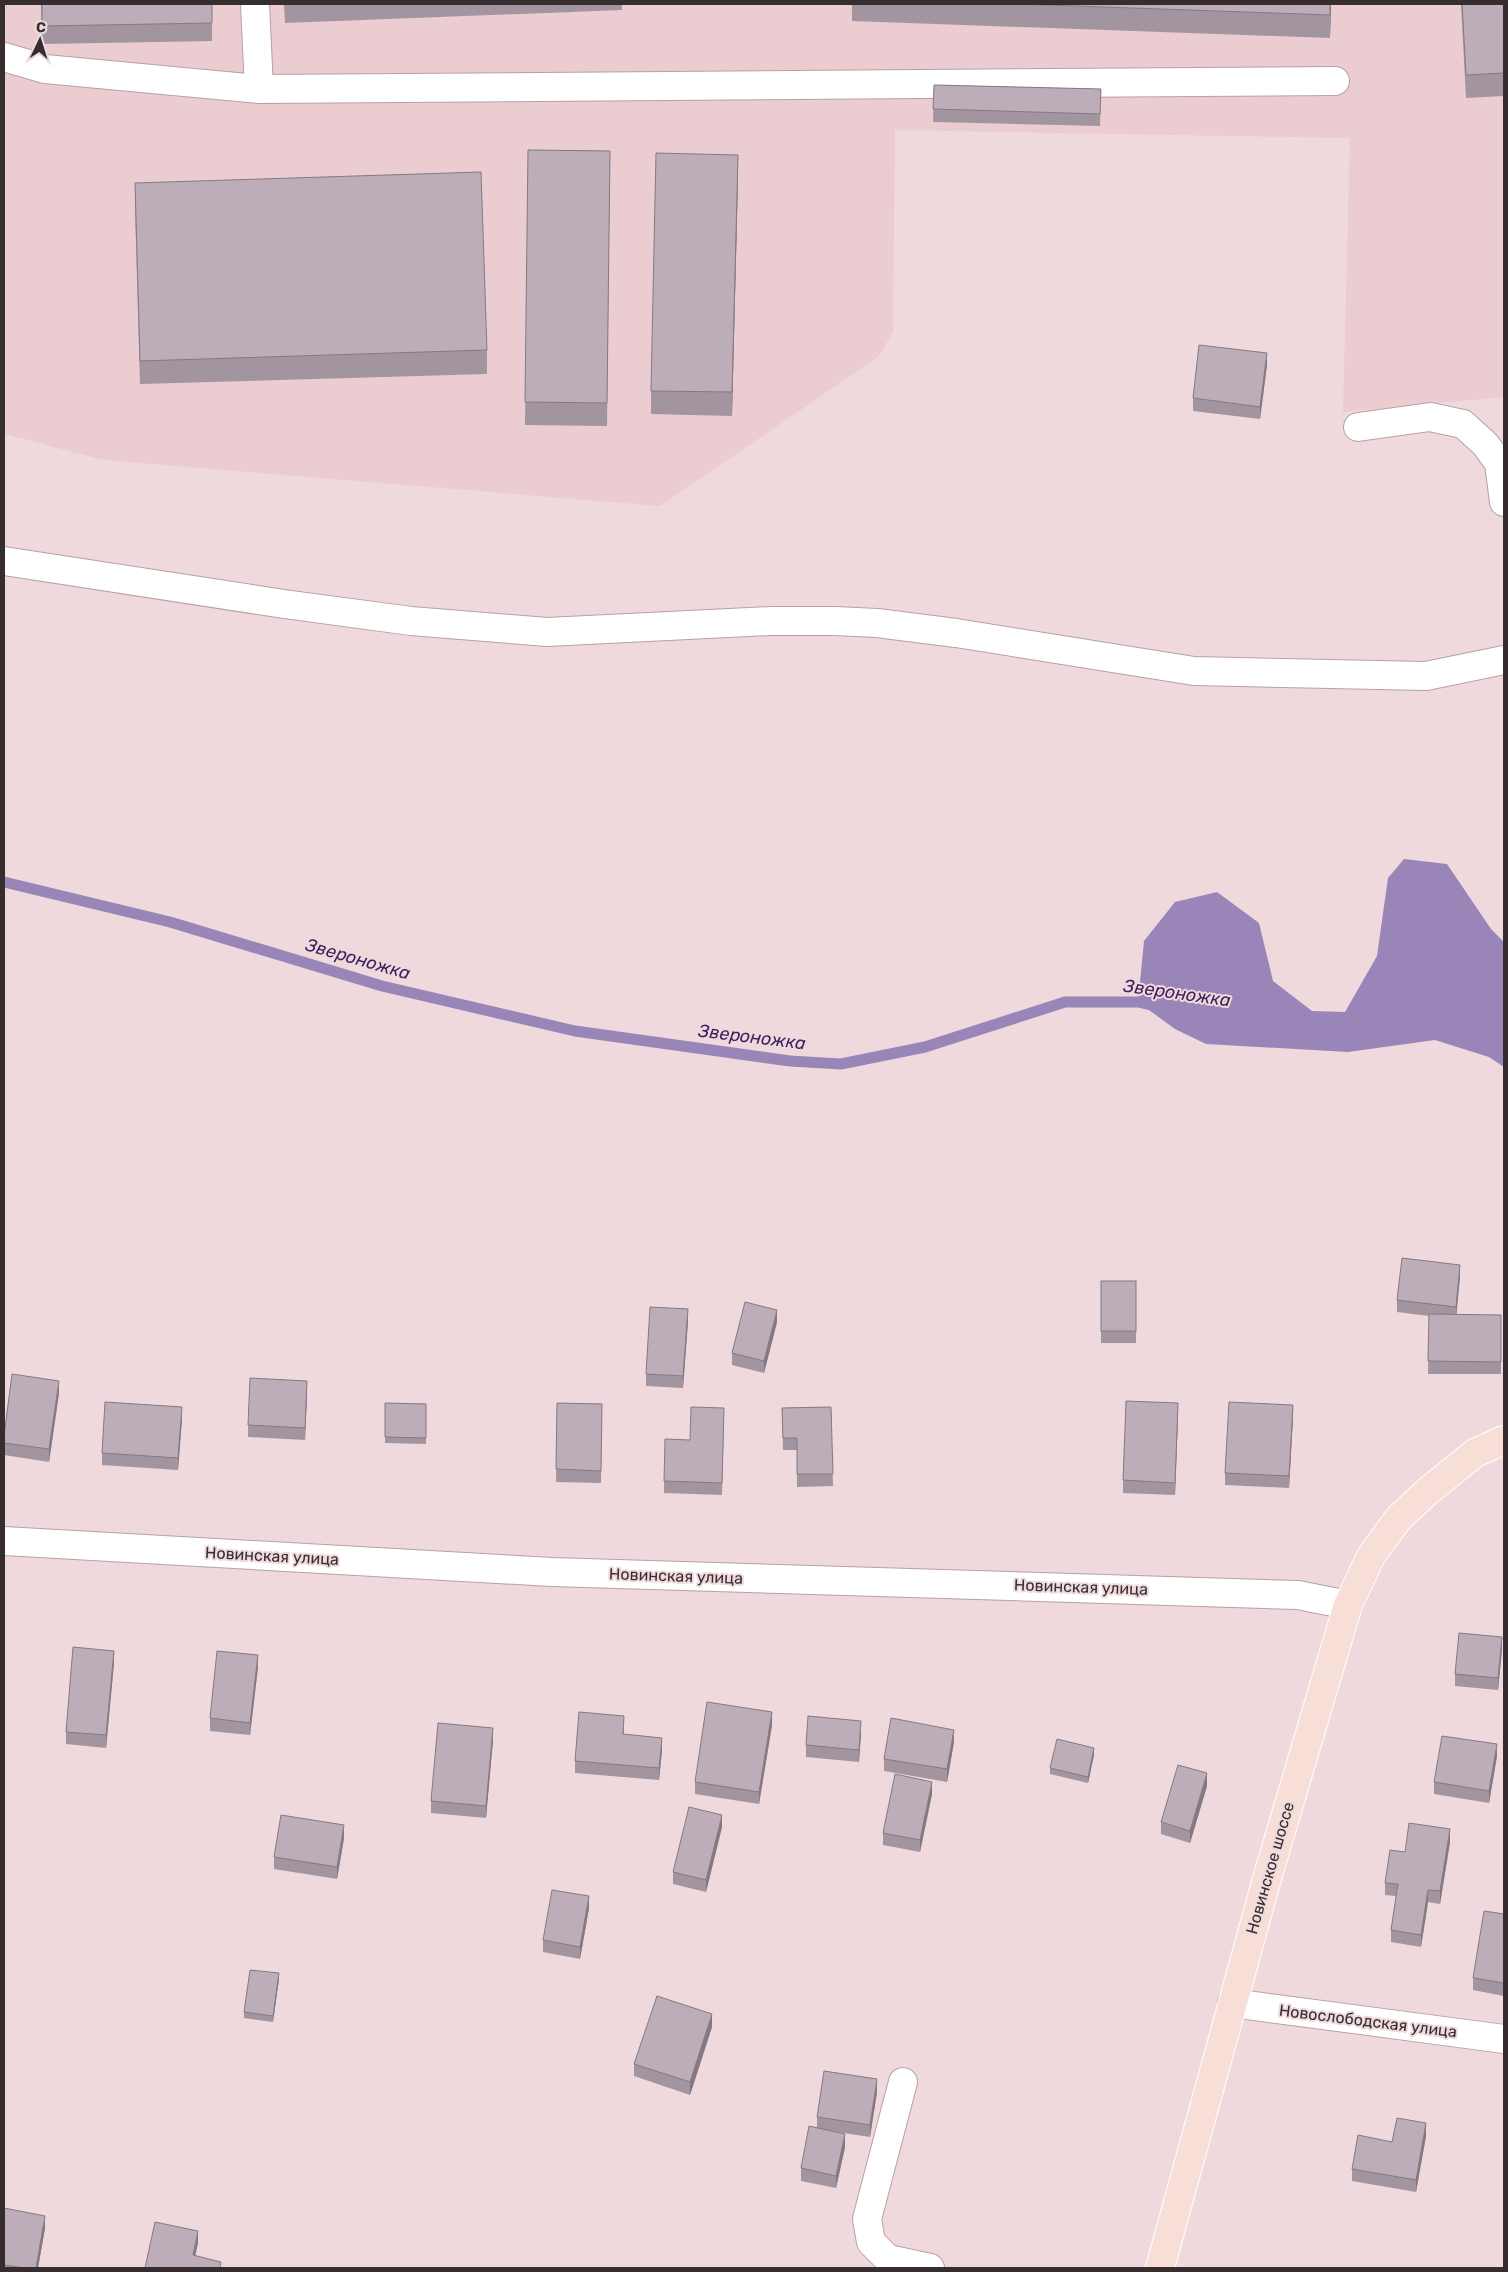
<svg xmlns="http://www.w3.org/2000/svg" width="1508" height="2272" font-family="Rubik,sans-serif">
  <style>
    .built { fill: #eaccd1 }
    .water { fill: #9a85b9 }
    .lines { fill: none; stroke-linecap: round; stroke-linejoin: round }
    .stream { stroke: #9a85b9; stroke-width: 11 }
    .minor-casing { stroke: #b7a1a5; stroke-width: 30 }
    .major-casing { stroke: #fff; stroke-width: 30 }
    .minor { stroke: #fff; stroke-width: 28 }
    .major { stroke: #f7dfd8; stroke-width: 28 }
    .wall { fill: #a3959f }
    .shaded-wall { fill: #847982 }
    .building { fill: #bdadb9; stroke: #847982 }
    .labels { text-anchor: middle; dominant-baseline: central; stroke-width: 4; stroke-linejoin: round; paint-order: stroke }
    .street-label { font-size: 16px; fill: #352d2e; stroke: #efd9dd }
    .water-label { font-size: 18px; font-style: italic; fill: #3d1f5e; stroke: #efd9dd }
  </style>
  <rect width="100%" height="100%" fill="#efd9dd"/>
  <polygon class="built" points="4,4 1504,4 1504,397 1343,412 1350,138 895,130 893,332 878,357 660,506 103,460 4,434"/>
  <polygon class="water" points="1404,859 1447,864 1491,929 1504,942 1504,1067 1489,1057 1435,1040 1348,1052 1206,1044 1175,1029 1138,1002 1144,941 1175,902 1217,892 1259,923 1273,981 1312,1011 1345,1012 1377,956 1388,878"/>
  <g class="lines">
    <polyline class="stream" points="4,882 170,922 382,986 575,1031 790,1061 841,1064 925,1047 1065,1002 1138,1002 1151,1005"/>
    <defs>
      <g id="minor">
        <polyline points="4,57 45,69 259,89 255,4"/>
        <polyline points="259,89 1335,81"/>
        <polyline points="1358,427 1430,417 1463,424 1485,444 1499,463 1504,502"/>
        <polyline points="4,561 284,604 411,621 547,632 771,621 835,621 877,623 956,633 1194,671 1426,676 1504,660"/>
        <polyline points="4,1541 552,1572 1298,1595 1348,1605"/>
        <polyline points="1232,2003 1504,2039"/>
        <polyline points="903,2082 867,2219 871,2242 888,2259 930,2268"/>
      </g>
      <polyline id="major" points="1160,2268 1268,1875 1348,1605 1371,1556 1398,1519 1428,1491 1475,1453 1504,1440"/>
    </defs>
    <use href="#minor" class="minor-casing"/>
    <use href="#major" class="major-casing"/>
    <use href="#minor" class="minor"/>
    <use href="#major" class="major"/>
  </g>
  <g class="wall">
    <polygon points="41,4 212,4 212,41 42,44"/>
    <polygon points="284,4 622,4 622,10 285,23"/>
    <polygon points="852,4 1331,4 1330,38 852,21"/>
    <polygon points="1461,4 1504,4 1504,96 1466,98"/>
    <polygon points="934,85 1101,89 1100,126 933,122"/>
    <polygon points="528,150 610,151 607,426 525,425"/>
    <polygon points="738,178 732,416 651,414 651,391"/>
    <polygon points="135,183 487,350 487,374 140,384 135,206"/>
    <polygon points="1267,365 1260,419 1193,411 1193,398"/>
    <polygon points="1460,1277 1456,1315 1501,1315 1501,1374 1428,1374 1429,1316 1397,1312 1397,1300"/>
    <rect x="1101" y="1281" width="35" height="62"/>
    <polygon points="688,1321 683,1388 646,1386 646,1374"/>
    <polygon points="777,1322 764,1373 732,1365 732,1353"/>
    <polygon points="59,1393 49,1462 4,1455 4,1436"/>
    <polygon points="307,1393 305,1440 248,1437 248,1425"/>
    <polygon points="385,1403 426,1404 426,1444 385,1443"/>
    <polygon points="557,1403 602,1404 601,1483 556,1482"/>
    <polygon points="831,1407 833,1486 797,1487 797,1450 783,1450 782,1408"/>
    <polygon points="1178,1415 1175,1495 1123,1493 1123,1480"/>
    <polygon points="1293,1417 1289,1488 1225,1485 1225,1473"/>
    <polygon points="182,1419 178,1470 102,1465 102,1453"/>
    <polygon points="724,1420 722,1495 664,1493 664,1481 690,1440"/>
    <polygon points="1502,1649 1498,1690 1455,1686 1455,1674"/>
    <polygon points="114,1663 106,1748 66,1744 66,1732"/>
    <polygon points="258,1667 250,1735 210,1731 210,1718"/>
    <polygon points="772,1725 759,1804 695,1794 695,1782"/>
    <polygon points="624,1728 624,1734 662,1750 659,1780 575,1773 575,1761"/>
    <polygon points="861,1733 859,1762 806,1757 806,1745"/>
    <polygon points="493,1740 486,1818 431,1813 431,1801"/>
    <polygon points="954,1742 947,1782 884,1771 884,1759"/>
    <polygon points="1094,1755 1088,1783 1050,1774 1050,1768"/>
    <polygon points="1497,1756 1489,1803 1434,1794 1434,1782"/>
    <polygon points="1207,1786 1190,1843 1161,1834 1161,1822"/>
    <polygon points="932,1794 920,1852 883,1845 883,1833"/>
    <polygon points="722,1827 706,1892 673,1884 673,1872"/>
    <polygon points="344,1838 337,1879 274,1869 274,1857"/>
    <polygon points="1450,1842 1440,1904 1428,1902 1421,1947 1391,1942 1391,1930 1396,1896 1385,1895 1385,1883 1405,1852"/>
    <polygon points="589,1908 580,1959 543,1952 543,1940"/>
    <polygon points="1504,1914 1504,1996 1473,1990 1473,1978"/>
    <polygon points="279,1979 273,2022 244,2018 244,2012"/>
    <polygon points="712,2027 690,2095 634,2076 634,2064"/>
    <polygon points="877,2092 870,2137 837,2132 845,2147 836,2188 801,2181 801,2168 817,2128 817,2117"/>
    <polygon points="1426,2136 1416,2192 1352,2181 1352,2169 1392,2142"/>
    <polygon points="4,2208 45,2228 38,2268 4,2268"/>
  </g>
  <g class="shaded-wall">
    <polygon points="1330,4 1331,4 1330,38"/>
    <polygon points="738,155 738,178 732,416 732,392"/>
    <polygon points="1267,353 1267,365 1260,419 1260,407"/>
    <polygon points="1460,1265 1460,1277 1456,1319 1456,1307"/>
    <polygon points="688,1309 688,1321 683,1388 683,1376"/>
    <polygon points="777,1310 777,1322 764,1373 764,1361"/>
    <polygon points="59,1381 59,1393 49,1462 49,1449"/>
    <polygon points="307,1381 307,1393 305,1440 305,1428"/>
    <polygon points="1178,1403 1178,1415 1175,1495 1175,1483"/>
    <polygon points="1293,1405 1293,1417 1289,1488 1289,1476"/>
    <polygon points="182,1407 182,1419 178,1470 178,1458"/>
    <polygon points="1502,1637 1502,1649 1498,1690 1498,1678"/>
    <polygon points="114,1651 114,1663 106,1748 106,1735"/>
    <polygon points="258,1655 258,1667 250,1735 250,1723"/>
    <polygon points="772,1712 772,1725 759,1804 759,1792"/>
    <polygon points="861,1721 861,1733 859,1762 859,1750"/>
    <polygon points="493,1728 493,1740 486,1818 486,1806"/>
    <polygon points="954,1730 954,1742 947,1782 947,1769"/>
    <polygon points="662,1738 662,1750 659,1780 659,1768"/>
    <polygon points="1497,1744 1497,1756 1489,1803 1489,1791"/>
    <polygon points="1094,1748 1094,1755 1088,1783 1088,1777"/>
    <polygon points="1207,1773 1207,1786 1190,1843 1190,1831"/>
    <polygon points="932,1782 932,1794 920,1852 920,1840"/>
    <polygon points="722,1815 722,1827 706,1892 706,1880"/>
    <polygon points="344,1825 344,1838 337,1879 337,1867"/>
    <polygon points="1450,1829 1450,1842 1440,1904 1440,1891"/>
    <polygon points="1428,1890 1428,1902 1421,1947 1421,1935"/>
    <polygon points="589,1896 589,1908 580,1959 580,1947"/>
    <polygon points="279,1973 279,1979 273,2022 273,2016"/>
    <polygon points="712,2014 712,2027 690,2095 690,2082"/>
    <polygon points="877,2079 877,2092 870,2137 870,2125"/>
    <polygon points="1426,2123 1426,2136 1416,2192 1416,2180"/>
    <polygon points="845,2134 845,2147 836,2188 836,2176"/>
    <polygon points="45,2216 45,2228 38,2268 36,2268"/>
    <polygon points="198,2231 198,2243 193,2267 193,2255"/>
  </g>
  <g class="building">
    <polygon points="42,4 212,4 212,23 42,26"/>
    <polygon points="1019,4 1330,4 1330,15"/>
    <polygon points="1462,4 1504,4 1504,73 1466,75"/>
    <polygon points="934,85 1101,89 1100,114 933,109"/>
    <polygon points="528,150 610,151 607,403 525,402"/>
    <polygon points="656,153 738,155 732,392 651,391"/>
    <polygon points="481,172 487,350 140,361 135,183"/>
    <polygon points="1199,345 1267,353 1260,407 1193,398"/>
    <polygon points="1402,1258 1460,1265 1456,1307 1397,1300"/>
    <rect x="1101" y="1281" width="35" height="50"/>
    <polygon points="745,1302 777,1310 764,1361 732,1353"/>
    <polygon points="650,1307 688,1309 683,1376 646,1374"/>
    <polygon points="1429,1314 1501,1315 1501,1362 1428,1361"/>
    <polygon points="12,1374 59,1381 49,1449 4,1443 4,1436"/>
    <polygon points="250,1378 307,1381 305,1428 248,1425"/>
    <polygon points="1126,1401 1178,1403 1175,1483 1123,1480"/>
    <polygon points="105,1402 182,1407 178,1458 102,1453"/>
    <polygon points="1229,1402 1293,1405 1289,1476 1225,1473"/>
    <polygon points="385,1403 426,1404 426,1438 385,1437"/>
    <polygon points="557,1403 602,1404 601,1471 556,1469"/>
    <polygon points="691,1407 724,1408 722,1483 664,1481 665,1439 690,1440"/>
    <polygon points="831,1407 833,1474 797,1474 797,1438 783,1438 782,1408"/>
    <polygon points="1459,1633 1502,1637 1498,1678 1455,1674"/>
    <polygon points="73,1647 114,1651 106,1735 66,1732"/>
    <polygon points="217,1651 258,1655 250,1723 210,1718"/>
    <polygon points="707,1702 772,1712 759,1792 695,1782"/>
    <polygon points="579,1712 624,1716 623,1734 662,1738 659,1768 575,1761"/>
    <polygon points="808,1716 861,1721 859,1750 806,1745"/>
    <polygon points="891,1718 954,1730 947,1769 884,1759"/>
    <polygon points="438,1723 493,1728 486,1806 431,1801"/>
    <polygon points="1442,1736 1497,1744 1489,1791 1434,1782"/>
    <polygon points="1057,1739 1094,1748 1088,1777 1050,1768"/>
    <polygon points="1178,1765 1207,1773 1190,1831 1161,1822"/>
    <polygon points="895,1774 932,1782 920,1840 883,1833"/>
    <polygon points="689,1807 722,1815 706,1880 673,1872"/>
    <polygon points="281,1815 344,1825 337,1867 274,1857"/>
    <polygon points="1409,1823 1450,1829 1440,1891 1428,1890 1421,1935 1391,1930 1398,1884 1385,1883 1390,1850 1405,1852"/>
    <polygon points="552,1890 589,1896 580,1947 543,1940"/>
    <polygon points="1484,1911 1504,1914 1504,1983 1473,1978"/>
    <polygon points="250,1970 279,1973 273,2016 244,2012"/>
    <polygon points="657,1996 712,2014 690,2082 634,2064"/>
    <polygon points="824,2071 877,2079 870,2125 817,2117"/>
    <polygon points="1397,2118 1426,2123 1416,2180 1352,2169 1358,2135 1392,2142"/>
    <polygon points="809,2126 845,2134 836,2176 801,2168"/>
    <polygon points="4,2208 45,2216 36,2268 24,2268 4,2265"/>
    <polygon points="155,2222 198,2231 193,2255 221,2262 220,2268 145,2268"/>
  </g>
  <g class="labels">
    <g class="street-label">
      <text transform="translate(272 1556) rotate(3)">Новинская улица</text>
      <text transform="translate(676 1576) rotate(2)">Новинская улица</text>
      <text transform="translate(1081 1587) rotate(2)">Новинская улица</text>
      <text transform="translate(1270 1868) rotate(-74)">Новинское шоссе</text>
      <text transform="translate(1368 2021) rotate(7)">Новослободская улица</text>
    </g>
    <g class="water-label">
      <text transform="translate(358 959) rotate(16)">Звероножка</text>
      <text transform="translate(1177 993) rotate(8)">Звероножка</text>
      <text transform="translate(752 1037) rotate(7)">Звероножка</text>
    </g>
  </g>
  <rect width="1508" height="2272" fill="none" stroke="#352d2e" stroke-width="10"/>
  <g transform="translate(40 40) rotate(4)" stroke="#efd9dd" stroke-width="4" paint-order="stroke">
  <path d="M0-4L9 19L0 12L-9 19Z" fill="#352d2e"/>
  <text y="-8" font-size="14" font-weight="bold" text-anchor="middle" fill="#352d2e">С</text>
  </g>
</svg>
